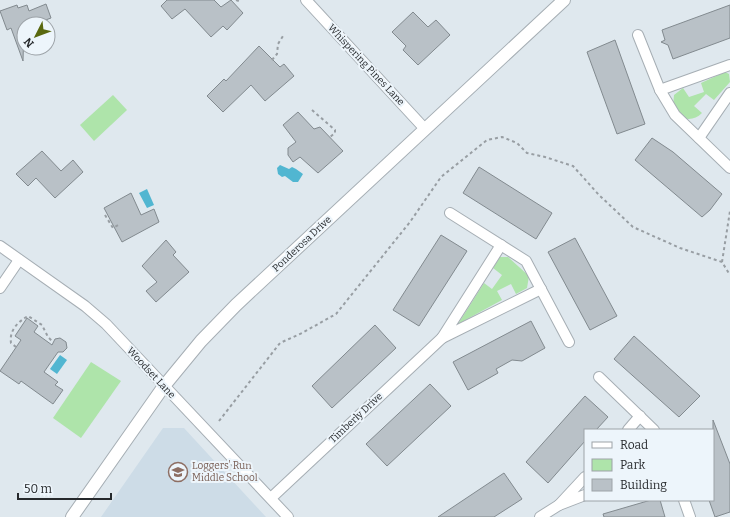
<svg xmlns="http://www.w3.org/2000/svg" width="730" height="517" font-family="Bitter,serif">
	<style>
		.built { fill: #cddce7 }
		.green { fill: #aee4aa }
		.water { fill: #51b6d1 }
		.building { fill: #b9c1c7; stroke: #828a8f }
		.lines { fill: none; stroke-linecap: round; stroke-linejoin: round }
		.minor-casing { stroke: #a6aeb4; stroke-width: 12 }
		.tertiary-casing { stroke: #a6aeb4; stroke-width: 14 }
		.path { stroke: #989ea3; stroke-width: 2; stroke-dasharray: 3 3; stroke-linecap: butt }
		.minor { stroke: #fff; stroke-width: 10 }
		.tertiary { stroke: #fff; stroke-width: 12 }
		.labels { text-anchor: middle; dominant-baseline: central; stroke-width: 4; stroke-linejoin: round; paint-order: stroke }
		.street-label { font-size: 10px; fill: #26292c; stroke: #edf5fb }
		.education-label { font-size: 10px; fill: #785e54; stroke: #edf5fb; text-anchor: start }
	</style>
	<rect width="100%" height="100%" fill="#dfe8ee"/>
	<polygon class="built" points="163,428 184,428 266,517 101,517"/>
	<g class="green">
		<path d="M725 72 729 74 730 82 714 100 706 94 694 106 702 113C696 119 690 120 682 118L673 107 674 95 683 88 689 97 704 92 701 83Z"/>
		<polygon points="113,95 127,110 94,141 80,125"/>
		<polygon points="500,257 508,257 529,276 527,288 516,294 511,284 497,291 502,300 458,324 484,283 492,289 502,275 493,268"/>
		<polygon points="91,362 121,381 81,438 53,418"/>
	</g>
	<g class="water">
		<polygon points="280,165 289,169 292,167 296,169 303,174 298,182 293,182 285,176 282,177 278,174 277,168"/>
		<polygon points="147,189 154,205 147,208 139,193"/>
		<polygon points="60,355 67,360 57,374 50,369"/>
	</g>
	<g class="building">
		<polygon points="167,0 214,0 221,7 231,0 243,13 227,30 223,26 211,37 185,9 172,19 161,6"/>
		<polygon points="46,4 51,18 43,21 44,24 24,24 23,61 11,28 7,30 0,11 17,5 18,8 27,5 29,11"/>
		<polygon points="730,5 730,38 673,59 668,45 661,42 665,40 662,30"/>
		<polygon points="413,12 428,27 436,20 450,35 418,65 403,50 406,46 392,32"/>
		<polygon points="615,40 645,124 617,134 587,52"/>
		<polygon points="259,46 280,67 284,64 294,76 265,101 251,85 223,112 207,96 224,79 226,81"/>
		<polygon points="298,112 314,129 320,127 343,151 318,173 300,157 293,162 288,155 288,148 296,142 283,125"/>
		<polygon points="652,138 673,152 722,194 710,210 702,217 635,160"/>
		<polygon points="42,151 61,171 73,160 83,172 55,198 36,178 28,186 16,174"/>
		<polygon points="479,167 552,213 536,239 463,193"/>
		<polygon points="131,193 141,215 154,209 159,222 122,242 104,208"/>
		<polygon points="441,235 467,251 419,326 393,310"/>
		<polygon points="575,238 617,316 590,330 548,252"/>
		<polygon points="166,240 176,252 173,255 189,272 156,302 146,291 157,282 142,266"/>
		<polygon points="27,318 38,326 34,332 52,345 55,339 60,338 66,342 67,348 63,352 58,352 44,372 58,382 55,385 63,390 53,404 21,381 19,384 0,371 21,340 15,336"/>
		<polygon points="531,321 545,348 522,361 512,360 496,369 498,373 468,390 453,362"/>
		<polygon points="375,325 396,348 332,408 312,386"/>
		<polygon points="634,336 700,396 679,417 614,359"/>
		<polygon points="430,384 451,406 387,466 366,444"/>
		<polygon points="585,396 608,417 596,430 585,430 585,441 548,483 526,462"/>
		<polygon points="713,420 730,464 730,512 715,517 709,500 713,500"/>
		<polygon points="504,473 522,499 494,517 438,517"/>
		<polygon points="651,500 660,500 665,517 604,517 603,514"/>
	</g>
	<g class="lines">
		<g class="minor-casing">
			<g id="minor">
				<polyline points="306,0 425,129"/>
				<polyline points="638,35 660,90 675,115 730,168"/>
				<polyline points="660,90 730,65"/>
				<polyline points="699,138 730,93"/>
				<polyline points="450,213 526,261 569,342"/>
				<polyline points="501,245 442,338 541,289"/>
				<polyline points="0,246 85,306 106,324 288,517"/>
				<polyline points="0,288 19,260"/>
				<polyline points="599,377 654,430"/>
				<polyline points="628,430 640,416"/>
				<polyline points="585,477 559,505 585,495"/>
				<polyline points="271,498 442,338"/>
				<polyline points="684,500 690,517"/>
				<polyline points="540,517 559,505"/>
			</g>
		</g>
		<g class="tertiary-casing">
			<polyline id="tertiary" points="72,517 164,386 201,341 236,305 564,0"/>
		</g>
		<g class="path">
			<polyline points="236,0 239,1"/>
			<polyline points="272,60 277,54 278,44 283,36"/>
			<polyline points="312,110 335,130 335,133 330,137"/>
			<polyline points="105,215 113,228 120,224"/>
			<polyline points="722,262 730,211"/>
			<path d="M16 347 11 343C9 330 18 322 28 316L42 325 48 337 53 342"/>
			<polyline points="219,421 280,343 302,333 336,314 410,222 441,177 487,140 502,137 517,143 527,153 545,157 573,166 599,195 633,227 680,248 722,262 730,275"/>
		</g>
		<use href="#minor" class="minor"/>
		<use href="#tertiary" class="tertiary"/>
	</g>
	<defs>
		<g id="school-ring" transform="scale(1)"><circle r="9.5" fill="#edf5fb" stroke="#8d6e63" stroke-width="1.5"/><path d="M0-5L7-2L0 1L-7-2ZM-4 1L0 2.5L4 1V4Q0 6-4 4Z" fill="#8d6e63"/></g>
	</defs>
	<g fill-rule="evenodd">
		<use href="#school-ring" x="178" y="472"/>
	</g>
	<g class="labels">
		<g class="street-label">
			<text transform="translate(366 65) rotate(47)">Whispering Pines Lane</text>
			<text transform="translate(302 244) rotate(-43)">Ponderosa Drive</text>
			<text transform="translate(151 373) rotate(47)">Woodset Lane</text>
			<text transform="translate(356 418) rotate(-43)">Timberly Drive</text>
		</g>
		<g class="education-label">
			<text x="192" y="466">Loggers' Run<tspan x="192" dy="12">Middle School</tspan></text>
		</g>
	</g>
	<rect x="584" y="429" width="130" height="72" fill="#edf5fb" stroke="#9da3a8"/>
	<rect x="592" y="442" width="20" height="6" fill="#ffffff" stroke="#9da3a8"/>
	<text x="620" y="449" font-size="12" fill="#26292c">Road</text>
	<rect x="592" y="459" width="20" height="12" fill="#aee4aa" stroke="#9da3a8"/>
	<text x="620" y="469" font-size="12" fill="#26292c">Park</text>
	<rect x="592" y="479" width="20" height="12" fill="#b9c1c7" stroke="#9da3a8"/>
	<text x="620" y="489" font-size="12" fill="#26292c">Building</text>
	<g transform="translate(36 36) rotate(228)"><circle r="19" fill="#edf5fb" stroke="#9da3a8"/>
	<path d="M0-3L7 15L0 10L-7 15Z" fill="#59680f"/>
	<text y="-6" font-size="11" font-weight="bold" text-anchor="middle" fill="#26292c">N</text>
	</g>
	<path d="M18 493v6h93v-6" fill="none" stroke="#26292c" stroke-width="2"/>
	<text x="24" y="493" font-size="12" fill="#26292c" stroke="#edf5fb" stroke-width="3" paint-order="stroke">50 m</text>
</svg>
